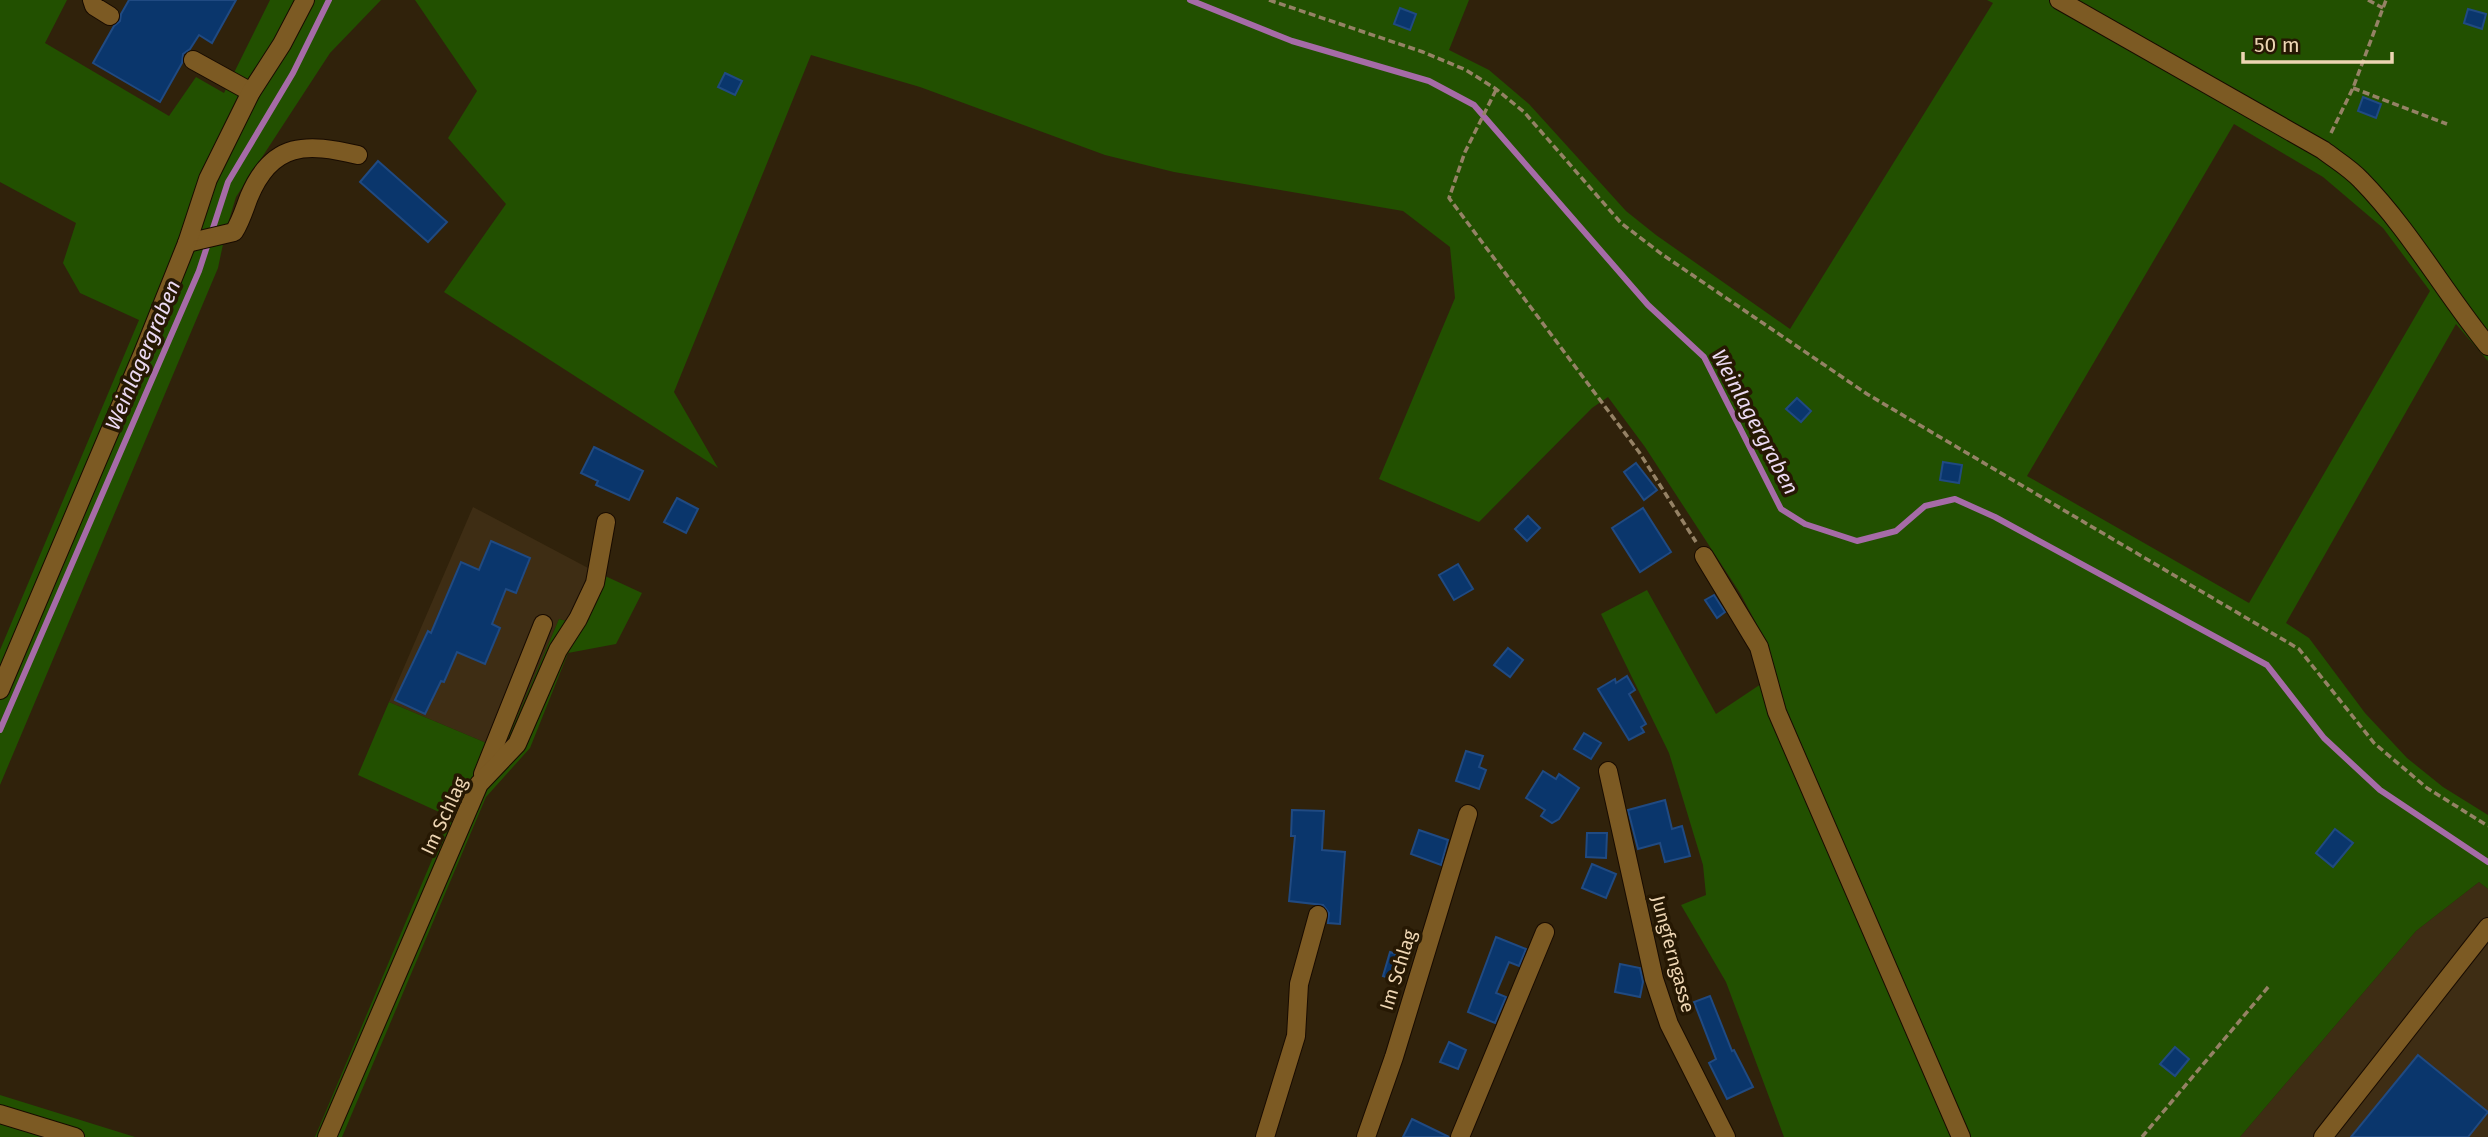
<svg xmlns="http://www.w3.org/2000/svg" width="2488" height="1137" font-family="'Fira Sans',sans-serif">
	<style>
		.built { fill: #3e2d14 }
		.green { fill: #225000; fill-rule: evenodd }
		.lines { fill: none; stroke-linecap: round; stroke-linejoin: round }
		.stream { stroke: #a66ba7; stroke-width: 6 }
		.building { fill: #0a366c; stroke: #204a82; stroke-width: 2 }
		.minor-casing { stroke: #180b00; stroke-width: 20 }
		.path { stroke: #958265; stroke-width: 3.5; stroke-dasharray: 7 3.5; stroke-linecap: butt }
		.minor { stroke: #7c5a23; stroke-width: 18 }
		.labels { text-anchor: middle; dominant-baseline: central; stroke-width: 7; stroke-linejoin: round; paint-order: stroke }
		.street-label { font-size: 19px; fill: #edd5b3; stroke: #261803 }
		.water-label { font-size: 21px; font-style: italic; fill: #ecdaf3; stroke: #261803 }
	</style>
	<rect width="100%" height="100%" fill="#30220b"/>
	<g class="built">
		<polygon points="473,507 590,569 570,622 559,619 503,750 389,702"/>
		<polygon points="2479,882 2488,889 2488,1137 2240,1137 2416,931"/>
	</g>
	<g class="green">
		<polygon points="0,0 67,0 45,43 169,116 196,77 224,93 270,0 381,0 330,53 236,197 226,230 218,268 0,785 0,650 139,320 80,293 63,263 76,223 0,182"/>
		<path d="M415 0H1469L1449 50 1489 70 1529 104 1626 211 1656 235 1790 329 1993 3 1987 0H2488V361L2456 324 2286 623 2309 638 2365 713 2407 758 2443 787 2488 815V889L2479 882 2416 931 2240 1137H1784L1726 982 1681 905 1706 895 1703 865 1669 753 1601 614 1647 590 1716 714 1773 676 1764 638 1740 593 1645 447 1608 397 1592 408 1479 522 1379 479 1455 298 1450 247 1403 211 1174 172 1105 155 920 87 811 55 674 392 718 468 444 292 506 204 448 138 477 91ZM2234 124 2323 177 2383 228 2430 291 2249 603 2027 476Z"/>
		<polygon points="590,569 642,593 616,644 568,653 530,748 486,797 342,1137 315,1137 450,817 358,775 389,702 503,750 559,619 570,622"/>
		<polygon points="0,1095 135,1137 0,1137"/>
	</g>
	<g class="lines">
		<g class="stream">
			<polyline points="1190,0 1292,41 1429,81 1474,105 1648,305 1704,357 1781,509 1805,524 1857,541 1896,531 1925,506 1955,499 1995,517 2267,665 2324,738 2380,790 2488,862"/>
			<polyline points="0,730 199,271 228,182 293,73 329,0"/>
		</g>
	</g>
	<g class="building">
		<polygon points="129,0 236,0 212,43 199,35 190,49 183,54 182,63 160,102 93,63 114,26 120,21 121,14"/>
		<polygon points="1400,8 1416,14 1410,30 1394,24"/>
		<polygon points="2468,9 2486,14 2482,29 2464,23"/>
		<polygon points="725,73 742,81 735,95 718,87"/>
		<polygon points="2363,97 2381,104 2376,118 2358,111"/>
		<polygon points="378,161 447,222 428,242 360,182"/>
		<polygon points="1797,398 1811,411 1801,422 1786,409"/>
		<polygon points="594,447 643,471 629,500 596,485 598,481 581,473"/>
		<polygon points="1943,462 1962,465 1959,483 1940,480"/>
		<polygon points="1636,463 1657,490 1644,500 1624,472"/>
		<polygon points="677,498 698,509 686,533 664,522"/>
		<polygon points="1643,508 1671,552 1640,572 1612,528"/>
		<polygon points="1528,516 1540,528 1527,541 1515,529"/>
		<polygon points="491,541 530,558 516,593 506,589 492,624 500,628 485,664 457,652 444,682 441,681 425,714 395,700 428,631 431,633 461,562 479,570"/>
		<polygon points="1458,564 1473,589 1454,600 1439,575"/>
		<polygon points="1714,595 1725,612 1717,618 1705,600"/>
		<polygon points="1508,648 1523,660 1510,677 1494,665"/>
		<polygon points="1627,676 1635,690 1629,694 1646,724 1641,727 1644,732 1629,740 1598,689 1615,679 1616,683"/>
		<polygon points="1584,733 1601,743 1591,759 1574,749"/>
		<polygon points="1466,751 1483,756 1479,767 1486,770 1479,789 1456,781"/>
		<polygon points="1543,771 1556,779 1559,774 1579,788 1559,819 1552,823 1541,816 1545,810 1526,798"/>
		<polygon points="1665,800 1672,829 1682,826 1690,856 1665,862 1660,843 1638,849 1628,810"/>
		<polygon points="1292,810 1324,811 1322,850 1345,852 1340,924 1328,923 1329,913 1323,905 1289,901 1295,836 1291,836"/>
		<polygon points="2335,829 2353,843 2333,867 2316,853"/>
		<polygon points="1419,830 1448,840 1441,865 1411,854"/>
		<polygon points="1587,833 1607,833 1606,858 1586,857"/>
		<polygon points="1592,864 1616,874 1606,898 1582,888"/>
		<polygon points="1496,937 1526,949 1519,966 1509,962 1496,993 1506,997 1495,1023 1468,1012"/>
		<polygon points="1390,952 1405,957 1398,981 1383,976"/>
		<polygon points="1620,964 1640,968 1643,982 1640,997 1615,992"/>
		<polygon points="1710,996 1732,1051 1734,1050 1753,1087 1727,1099 1709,1063 1716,1059 1694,1002"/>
		<polygon points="1449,1042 1466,1050 1458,1069 1440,1062"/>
		<polygon points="2175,1047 2189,1059 2175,1076 2160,1064"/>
		<polygon points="2418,1055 2488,1112 2468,1137 2351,1137"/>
		<polygon points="1412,1119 1449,1137 1403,1137"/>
	</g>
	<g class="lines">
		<g class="minor-casing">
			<g id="minor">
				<polyline points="92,0 94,6 110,16"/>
				<path d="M2059 0 2323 150C2336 160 2350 168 2361 180 2410 230 2444 292 2488 346"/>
				<polyline points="193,60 251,92"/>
				<path d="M187 243 234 232C241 221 244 210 249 197 272 141 307 143 358 155"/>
				<polyline points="1704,556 1759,647 1777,712 1961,1137"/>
				<polyline points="0,690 143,353 187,243 208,179 251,92 282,44 305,0"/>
				<polyline points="1608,771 1654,979 1669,1024 1726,1137"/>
				<polyline points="483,774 543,624"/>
				<polyline points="0,1114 75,1137"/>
				<polyline points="327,1137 479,784 517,744 558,650 578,619 595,583 606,522"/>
				<polyline points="1265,1137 1296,1036 1299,984 1318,915"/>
				<polyline points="1366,1137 1394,1057 1468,814"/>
				<polyline points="1460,1137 1545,932"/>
				<polyline points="2323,1137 2488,927"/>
			</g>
		</g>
		<g class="path">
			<polyline points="1269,0 1423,52 1466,70 1496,89 1524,112 1621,223 1663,255 1867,394 2299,649 2374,743 2427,788 2488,826"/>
			<polyline points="2368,0 2383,8"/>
			<polyline points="2353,88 2447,124"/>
			<polyline points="1496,90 1465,152 1449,198 1639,452 1696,542"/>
			<polyline points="2331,133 2353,88 2386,0"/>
			<polyline points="2142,1137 2269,986"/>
		</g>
		<use href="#minor" class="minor"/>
	</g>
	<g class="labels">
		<g class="street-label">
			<text transform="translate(444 816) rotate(-65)">Im Schlag</text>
			<text transform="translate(1673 954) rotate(75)">Jungferngasse</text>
			<text transform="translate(1398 970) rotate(-73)">Im Schlag</text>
		</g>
		<g class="water-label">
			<text transform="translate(143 355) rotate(-67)">Weinlagergraben</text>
			<text transform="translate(1755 422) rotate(62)">Weinlagergraben</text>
		</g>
	</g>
	<path d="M2243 52v10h149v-10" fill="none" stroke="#edd5b3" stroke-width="3.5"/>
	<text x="2254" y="52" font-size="21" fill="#edd5b3" stroke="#261803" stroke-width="5" paint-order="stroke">50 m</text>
</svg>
